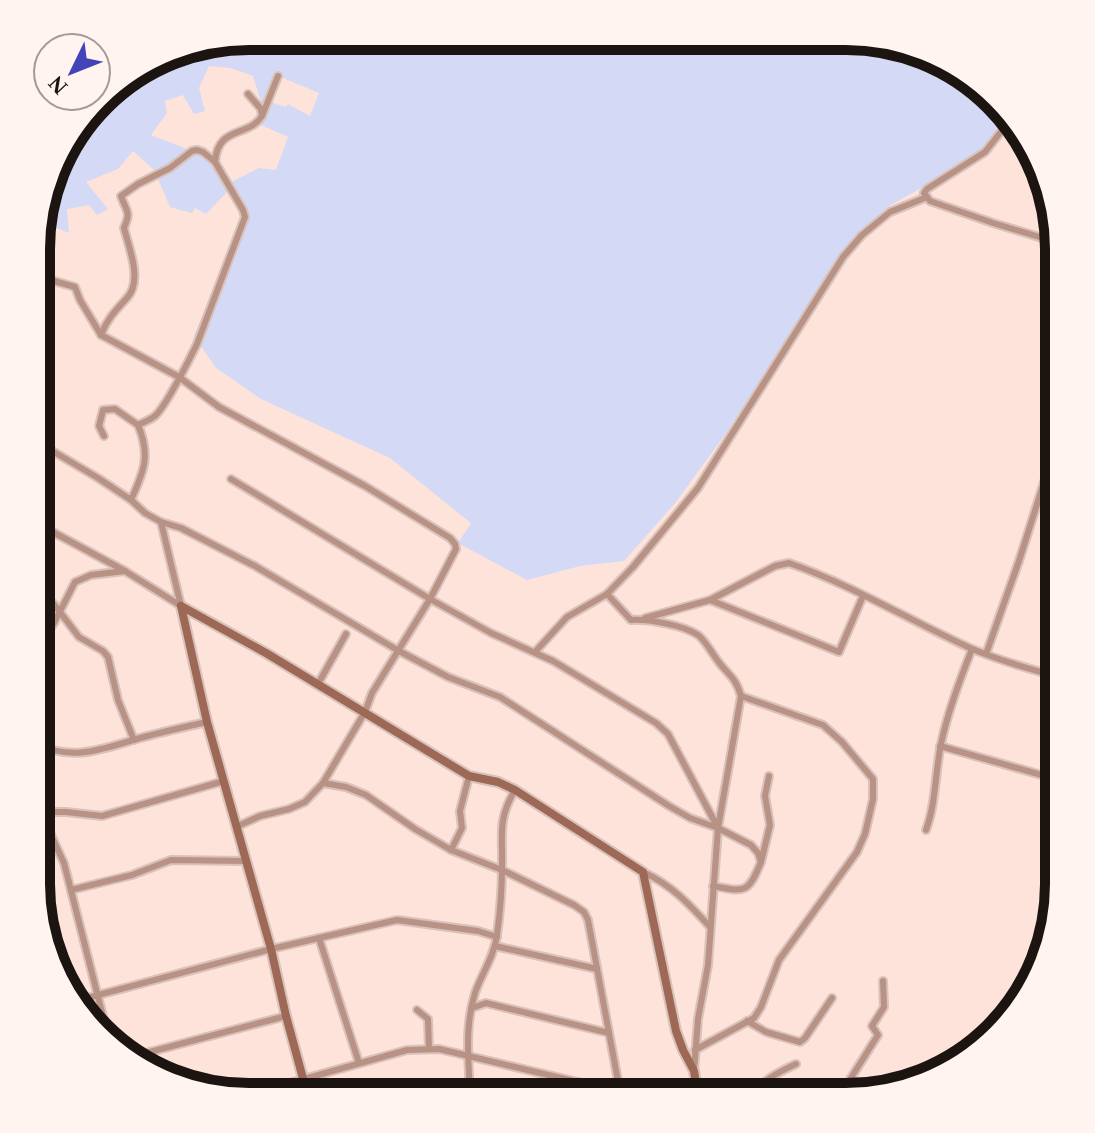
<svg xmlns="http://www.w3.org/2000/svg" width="1095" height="1133" font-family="Georgia,serif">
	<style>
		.green { fill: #d4daf5 }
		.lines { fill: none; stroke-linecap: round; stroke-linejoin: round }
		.street-casing { stroke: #d9c2ba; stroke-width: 10 }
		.secondary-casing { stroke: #d9c2ba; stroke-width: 12 }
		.street { stroke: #b89285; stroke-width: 6 }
		.secondary { stroke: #9d6855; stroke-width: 8 }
		.rim { fill: none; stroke: #1c1411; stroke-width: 10 }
	</style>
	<rect width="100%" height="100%" fill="#fde3da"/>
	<polygon class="green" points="249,36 873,38 953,65 1011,119 984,152 948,176 932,182 889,206 862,231 836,264 724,436 676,502 624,561 580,566 527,580 458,543 471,523 390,458 261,399 216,368 194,336 246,210 231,182 259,168 276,170 288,137 261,125 270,102 286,107 288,104 310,116 319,93 276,75 263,108 253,76 231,68 209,66 199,88 205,111 194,114 183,95 165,101 167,113 151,135 210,158 229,190 206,214 195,208 192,213 170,207 154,170 133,151 118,169 86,182 108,209 97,215 89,205 67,209 69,233 50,225 49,200 43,199 64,143 109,89 180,47"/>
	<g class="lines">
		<g class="street-casing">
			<g id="street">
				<polyline points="262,116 278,76"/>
				<polyline points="1011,119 985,152 927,189 924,193 930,201 993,223 1059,243"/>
				<polyline points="1044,238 1051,213"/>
				<polyline points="40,277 75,287 80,300 101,335 179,377 219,407 365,486 450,538 455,544 456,549 430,599 372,693 365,712 323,783 305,802 289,809 260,816 236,827"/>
				<path d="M101 335C107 319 116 310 127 298 143 281 129 248 124 228 131 211 127 213 121 196L138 184 170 168 192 151 197 150 203 152 214 161"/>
				<polyline points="104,436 99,426 103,410 115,409 138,425"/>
				<path d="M39 443 98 478 131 500 145 513 161 522 181 528 255 566 399 651 448 677 500 697 669 806 690 818 718 828 751 845 758 853 761 862C748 894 745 892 713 886"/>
				<polyline points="231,479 430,599 491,633 553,661 656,723 668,734 718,828"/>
				<path d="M131 500C144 471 151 456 138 425 144 422 150 420 155 416 167 405 189 360 197 344L245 217 243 210 215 162C218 125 248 138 262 116L261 109 248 94"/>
				<polyline points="161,522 181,606"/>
				<polyline points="38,524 125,571 181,606"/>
				<path d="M607 594 631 620C648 619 683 625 698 635 707 642 713 656 721 665 731 677 736 679 741 696L718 828 708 965 698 1019 694 1071"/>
				<polyline points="38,598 53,603 79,637 103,651 108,657 118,700 134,740"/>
				<polyline points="710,600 839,652 863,596"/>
				<path d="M645 618 710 600 775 566 789 563C852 585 909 620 970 648 998 660 1029 669 1059 677"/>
				<polyline points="38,646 54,623 75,582 91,575 125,571"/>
				<polyline points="535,652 567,617 607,594 633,567 698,488 843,257 862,235 890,212 927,197"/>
				<polyline points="986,654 1019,561 1059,435"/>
				<polyline points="318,684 346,634"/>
				<path d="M37 743C71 763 105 748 140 738 162 732 184 727 207 722"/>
				<polyline points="940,746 1059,780"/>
				<polyline points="323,783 346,787 366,795 415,829 451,850 502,870 574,905 584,912 588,920 621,1097"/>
				<polyline points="37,816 51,835 64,863 108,1036"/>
				<polyline points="37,825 40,819 51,812 66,812 102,816 224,781"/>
				<path d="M926 830C936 803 935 773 941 744 948 711 960 680 972 649"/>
				<polyline points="451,850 462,828 460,811 469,776"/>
				<polyline points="761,862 770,825 765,796 769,776"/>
				<path d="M643 872C673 886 689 904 710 927"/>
				<polyline points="71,890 132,875 171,860 246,861"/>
				<polyline points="319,938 359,1063"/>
				<polyline points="495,946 597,969"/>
				<polyline points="72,1002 271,949 397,920 478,931 497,937"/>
				<polyline points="472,1008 486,1003 494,1005 609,1033"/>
				<polyline points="417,1010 428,1019 429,1049"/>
				<polyline points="747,1021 766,1032 800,1042 805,1038 832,998"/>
				<polyline points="695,1050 754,1018 761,1007 779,960 857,852 865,834 873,799 873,779 842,742 823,725 741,696"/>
				<polyline points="131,1057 286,1016"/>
				<polyline points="240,1097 407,1050 439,1049 620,1092"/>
				<path d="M470 1097C469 1060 464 1029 475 993 482 973 494 957 497 935 500 913 502 890 502 867 503 835 497 820 515 790"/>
				<path d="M754 1097C759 1081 781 1071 796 1064"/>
				<polyline points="839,1097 878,1035 872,1026 884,1007 883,981"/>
			</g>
		</g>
		<g class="secondary-casing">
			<g id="secondary">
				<polyline points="181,606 266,653 469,776 498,782 515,790 643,872 676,1031 683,1050 694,1071 698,1097"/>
				<polyline points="181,606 207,722 271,949 286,1016 308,1097"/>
			</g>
		</g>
		<use href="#street" class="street"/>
		<use href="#secondary" class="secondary"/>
	</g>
	<path d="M0 0H1095V1133H0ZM249 50H846A199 199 0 0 1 1045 249V884A199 199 0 0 1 846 1083H249A199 199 0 0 1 50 884V249A199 199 0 0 1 249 50Z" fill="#fff4f0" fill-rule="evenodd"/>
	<path class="rim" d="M249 50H846A199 199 0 0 1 1045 249V884A199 199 0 0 1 846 1083H249A199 199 0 0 1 50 884V249A199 199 0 0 1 249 50Z"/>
	<g transform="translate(72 72) rotate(227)"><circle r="38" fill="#fff4f0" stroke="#a49a97" stroke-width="2"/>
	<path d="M0-6L14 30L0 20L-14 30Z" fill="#4444b9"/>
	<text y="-12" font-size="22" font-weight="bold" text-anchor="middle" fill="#1c1411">N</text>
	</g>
</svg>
